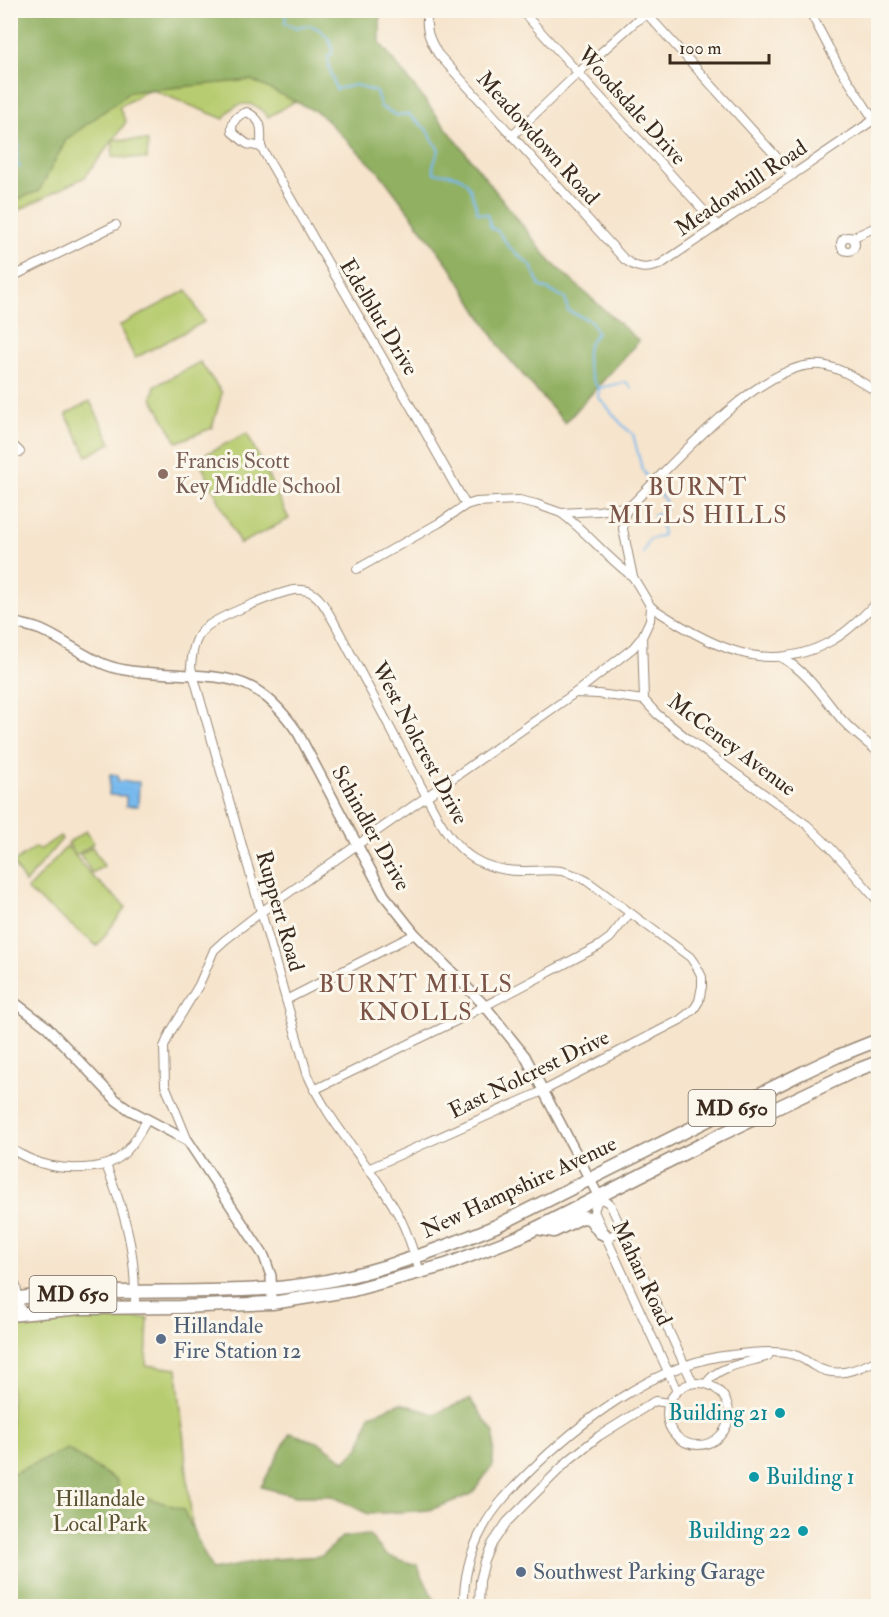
<svg xmlns="http://www.w3.org/2000/svg" width="889" height="1617" font-family="'IM FELL Double Pica',serif">
	<style>
		.green { fill: #b7cc70; stroke: #797b47; stroke-width: 1.5 }
		.forest { fill: #91b062; stroke: #666d40; stroke-width: 1.5 }
		.water { fill: #78b9ed; stroke: #5a7286; stroke-width: 1.5 }
		.lines { fill: none; stroke-linecap: round; stroke-linejoin: round }
		.stream { stroke: #78b9ed; stroke-width: 2 }
		.minor-casing { stroke: #988775; stroke-width: 10 }
		.tertiary-casing { stroke: #988775; stroke-width: 12 }
		.primary-casing { stroke: #988775; stroke-width: 15 }
		.minor { stroke: #fff; stroke-width: 8 }
		.tertiary { stroke: #fff; stroke-width: 9 }
		.primary { stroke: #fff; stroke-width: 12 }
		.education-dot { fill: #8d6e63; stroke: #fbf7ec; stroke-width: 2 }
		.service-dot { fill: #5c6f8a; stroke: #fbf7ec; stroke-width: 2 }
		.culture-dot { fill: #0f9aa8; stroke: #fbf7ec; stroke-width: 2 }
		.labels { text-anchor: middle; dominant-baseline: central; stroke-width: 6; stroke-linejoin: round; paint-order: stroke }
		.shield { fill: #fbf7ec; stroke: #75685c; stroke-width: 1.5 }
		.shield-label { font-size: 21px; font-weight: bold; fill: #3b2a1e }
		.street-label { font-size: 22px; fill: #3b2a1e; stroke: #fbf7ec }
		.education-label { font-size: 22px; fill: #785e54; stroke: #fbf7ec; text-anchor: start }
		.service-label { font-size: 22px; fill: #4e5e75; stroke: #fbf7ec; text-anchor: start }
		.culture-label { font-size: 22px; fill: #0d838f; stroke: #fbf7ec; text-anchor: end }
		.park-label { font-size: 22px; fill: #5a5232; stroke: #fbf7ec }
		.neighbourhood-label { font-size: 24px; letter-spacing: 1.5px; fill: #7a5346; stroke: #fbf7ec }
	</style>
	<rect width="100%" height="100%" fill="#fbf7ec"/>
	<filter id="ink" filterUnits="userSpaceOnUse"><feTurbulence type="fractalNoise" baseFrequency=".0167" numOctaves="2"/><feDisplacementMap in="SourceGraphic" scale="12" xChannelSelector="R" yChannelSelector="G"/><feConvolveMatrix kernelMatrix="1 2 1 2 8 2 1 2 1" color-interpolation-filters="sRGB"/></filter>
	<filter id="wash" filterUnits="userSpaceOnUse"><feTurbulence type="fractalNoise" baseFrequency=".008" numOctaves="4" result="noise"/><feDisplacementMap in="SourceGraphic" scale="24" xChannelSelector="R" yChannelSelector="G"/><feGaussianBlur stdDeviation="1.35" result="paint"/><feColorMatrix in="noise" values="0 0 0 0 0 0 0 0 0 0 0 0 0 0 0 0 0 1.4 0 .05"/><feComposite in="paint" operator="in"/></filter>
	<g filter="url(#wash)">
		<rect width="100%" height="100%" fill="#f6e4cc"/>
		<g class="green">
			<path d="M11 11 349 70 268 117C256 100 234 99 224 119L150 89 119 107 126 122 114 139 148 141 147 159 112 157 113 140 85 177 11 214Z"/>
			<polygon points="187,290 204,322 135,358 119,326"/>
			<polygon points="200,362 222,393 212,428 177,442 152,398 155,386"/>
			<polygon points="90,401 111,443 87,456 66,414"/>
			<polygon points="247,433 289,519 240,544 198,458"/>
			<polygon points="86,831 94,843 76,855 68,843"/>
			<polygon points="60,836 62,839 25,883 13,863 36,847 39,850"/>
			<polygon points="67,846 93,877 126,907 97,946 27,890"/>
			<polygon points="92,847 104,866 92,873 80,854"/>
			<polygon points="66,1317 148,1318 146,1365 177,1369 199,1598 174,1606 11,1606 11,1324"/>
		</g>
		<g class="forest">
			<polygon points="11,10 380,11 380,43 551,262 639,341 565,423 503,352 451,268 379,172 319,113 251,80 130,92 66,140 39,191 11,202"/>
			<polygon points="470,1399 494,1433 493,1465 472,1494 430,1510 368,1514 332,1496 296,1496 261,1487 290,1433 320,1443 345,1461 360,1446 370,1415 401,1403 434,1414"/>
			<polygon points="67,1449 117,1481 121,1507 148,1498 183,1509 212,1570 274,1559 322,1556 342,1537 369,1535 386,1555 417,1565 437,1606 11,1606 11,1474"/>
		</g>
		<polygon class="water" points="110,774 118,775 118,781 139,782 138,806 126,806 126,796 109,795"/>
		<g class="lines">
			<g class="stream">
				<path d="M282 10 286 14 285 23 295 28C313 20 333 34 332 54L328 55 329 67 336 89 356 85 376 92 381 107 396 115 408 114 426 129 439 150 433 166 434 173C470 174 468 182 478 213L487 214 491 228 498 231 509 247 531 266 540 286 565 298 568 311 591 321 597 333C594 337 590 342 588 346 584 361 590 378 599 389L598 397C611 409 618 424 633 434L642 469 647 477"/>
				<polyline points="10,119 19,146 10,158"/>
				<polyline points="17,151 17,163 20,168"/>
				<polyline points="599,388 626,382 632,389"/>
				<polyline points="643,553 649,540 663,535 661,523 654,516 665,510 668,505 657,490"/>
			</g>
		</g>
	</g>
	<g filter="url(#ink)">
		<g class="lines">
			<g class="minor-casing">
				<g id="minor">
					<path d="M429 10C423 26 430 41 438 54L624 259C637 269 646 270 661 264L878 117"/>
					<polyline points="521,10 717,225"/>
					<polyline points="809,10 838,65 874,120"/>
					<polyline points="647,14 793,175"/>
					<polyline points="512,136 578,73 635,22 654,10"/>
					<path d="M261 147C261 129 264 121 247 112 237 115 231 121 232 132L247 144 261 147 411 407 466 505"/>
					<circle cx="848" cy="244" r="7"/>
					<polyline points="852,238 878,226"/>
					<polyline points="10,278 116,225"/>
					<path d="M878 393C861 381 842 368 821 365 763 358 670 468 630 506L625 514 623 529 633 577 651 607 650 620 642 637 644 700 657 714 688 739 807 825 830 847 878 901"/>
					<polyline points="10,442 20,452"/>
					<path d="M561 513C587 532 607 558 633 577"/>
					<polyline points="357,569 439,523 466,505 476,502 519,500 536,504 561,513 598,511 630,506"/>
					<path d="M651 607C709 644 765 679 833 640 850 630 864 615 878 601"/>
					<polyline points="10,631 13,622"/>
					<path d="M782 658C808 672 825 700 843 721 854 733 866 742 878 752"/>
					<polyline points="575,693 598,694 644,700"/>
					<polyline points="286,1000 415,934"/>
					<polyline points="314,1090 454,1022 599,946 610,938 630,913"/>
					<polyline points="188,1141 165,1085 164,1047 170,1033 199,985 214,950 225,940 261,912 575,693 633,648 642,637"/>
					<path d="M10 1148C37 1166 63 1171 94 1167 100 1166 107 1165 112 1162 129 1154 138 1135 147 1120"/>
					<path d="M106 1165C126 1216 136 1252 135 1307"/>
					<path d="M368 1169 543 1091 680 1020 694 1009 699 1001 702 986V977L697 967 690 957 587 881C559 866 553 871 523 871 482 871 460 855 439 820L334 622C327 611 321 596 308 591 303 590 299 589 294 590 277 593 217 617 205 628 194 638 192 654 191 667L307 1073C330 1127 372 1165 399 1216 408 1233 414 1253 420 1272"/>
					<polyline points="606,1238 623,1230"/>
					<polyline points="10,1273 16,1286 21,1313"/>
					<circle cx="698" cy="1414" r="31"/>
					<path d="M706 1384C717 1365 749 1363 768 1356"/>
					<polyline points="677,1391 594,1211 599,1197 610,1204 693,1383"/>
					<path d="M464 1606C463 1580 470 1551 483 1528 494 1507 510 1491 526 1475 577 1424 656 1362 731 1355 747 1353 774 1350 790 1354 799 1355 806 1361 814 1366 837 1379 856 1370 878 1360"/>
					<polyline points="479,1606 480,1581 485,1561 492,1544 507,1522 569,1460 599,1436 655,1401 669,1403"/>
				</g>
			</g>
			<g class="tertiary-casing">
				<g id="tertiary">
					<path d="M10 622C21 624 31 626 41 630 64 640 83 656 106 665 122 671 138 672 155 673 225 678 255 670 298 733L384 895 415 934 485 1006 525 1056 599 1197"/>
					<polyline points="10,999 47,1027 116,1100 130,1110 188,1141 264,1256 271,1276 272,1303"/>
				</g>
			</g>
			<g class="primary-casing">
				<g id="primary">
					<polyline points="537,1228 554,1231 582,1217 590,1218 600,1232 604,1234"/>
					<path d="M10 1299C99 1287 189 1295 278 1288 354 1281 427 1255 496 1226L804 1072 838 1056 878 1040"/>
					<polyline points="10,1315 81,1308 180,1307 272,1303 353,1290 446,1265 521,1236 722,1134 852,1072 878,1062"/>
				</g>
			</g>
			<use href="#minor" class="minor"/>
			<use href="#tertiary" class="tertiary"/>
			<use href="#primary" class="primary"/>
		</g>
	</g>
	<circle class="education-dot" cx="163" cy="474" r="6"/>
	<g class="service-dot">
		<circle cx="161" cy="1339" r="6"/>
		<circle cx="521" cy="1572" r="6"/>
	</g>
	<g class="culture-dot">
		<circle cx="780" cy="1413" r="6"/>
		<circle cx="754" cy="1477" r="6"/>
		<circle cx="803" cy="1531" r="6"/>
	</g>
	<g class="labels">
		<g class="shield">
			<rect x="688.5" y="1090" width="87" height="36" rx="4.5"/>
			<rect x="29.5" y="1276" width="87" height="36" rx="4.5"/>
		</g>
		<g class="shield-label">
			<text x="732" y="1108">MD 650</text>
			<text x="73" y="1294">MD 650</text>
		</g>
		<g class="street-label">
			<text transform="translate(632 106) rotate(48)">Woodsdale Drive</text>
			<text transform="translate(538 138) rotate(48)">Meadowdown Road</text>
			<text transform="translate(741 188) rotate(-34)">Meadowhill Road</text>
			<text transform="translate(379 317) rotate(59)">Edelblut Drive</text>
			<text transform="translate(420 743) rotate(62)">West Nolcrest Drive</text>
			<text transform="translate(732 745) rotate(37)">McCeney Avenue</text>
			<text transform="translate(371 828) rotate(61)">Schindler Drive</text>
			<text transform="translate(280 911) rotate(74)">Ruppert Road</text>
			<text transform="translate(529 1074) rotate(-26)">East Nolcrest Drive</text>
			<text transform="translate(519 1187) rotate(-25)">New Hampshire Avenue</text>
			<text transform="translate(642 1273) rotate(65)">Mahan Road</text>
		</g>
		<g class="education-label">
			<text x="175" y="461">Francis Scott<tspan x="175" dy="25">Key Middle School</tspan></text>
		</g>
		<g class="service-label">
			<text x="173" y="1326">Hillandale<tspan x="173" dy="25">Fire Station 12</tspan></text>
			<text x="533" y="1572">Southwest Parking Garage</text>
		</g>
		<g class="culture-label">
			<text x="768" y="1413">Building 21</text>
			<text x="766" y="1477" text-anchor="start">Building 1</text>
			<text x="791" y="1531">Building 22</text>
		</g>
		<g class="park-label">
			<text x="100" y="1499">Hillandale<tspan x="100" dy="25">Local Park</tspan></text>
		</g>
		<g class="neighbourhood-label">
			<text x="698" y="487">BURNT<tspan x="698" dy="28">MILLS HILLS</tspan></text>
			<text x="416" y="984">BURNT MILLS<tspan x="416" dy="28">KNOLLS</tspan></text>
		</g>
	</g>
	<rect width="889" height="1617" fill="none" stroke="#fbf7ec" stroke-width="36"/>
	<path d="M670 54v9h99v-9" fill="none" stroke="#3b2a1e" stroke-width="3"/>
	<text x="679" y="54" font-size="18" fill="#3b2a1e" stroke="#fbf7ec" stroke-width="4.5" paint-order="stroke">100 m</text>
</svg>
